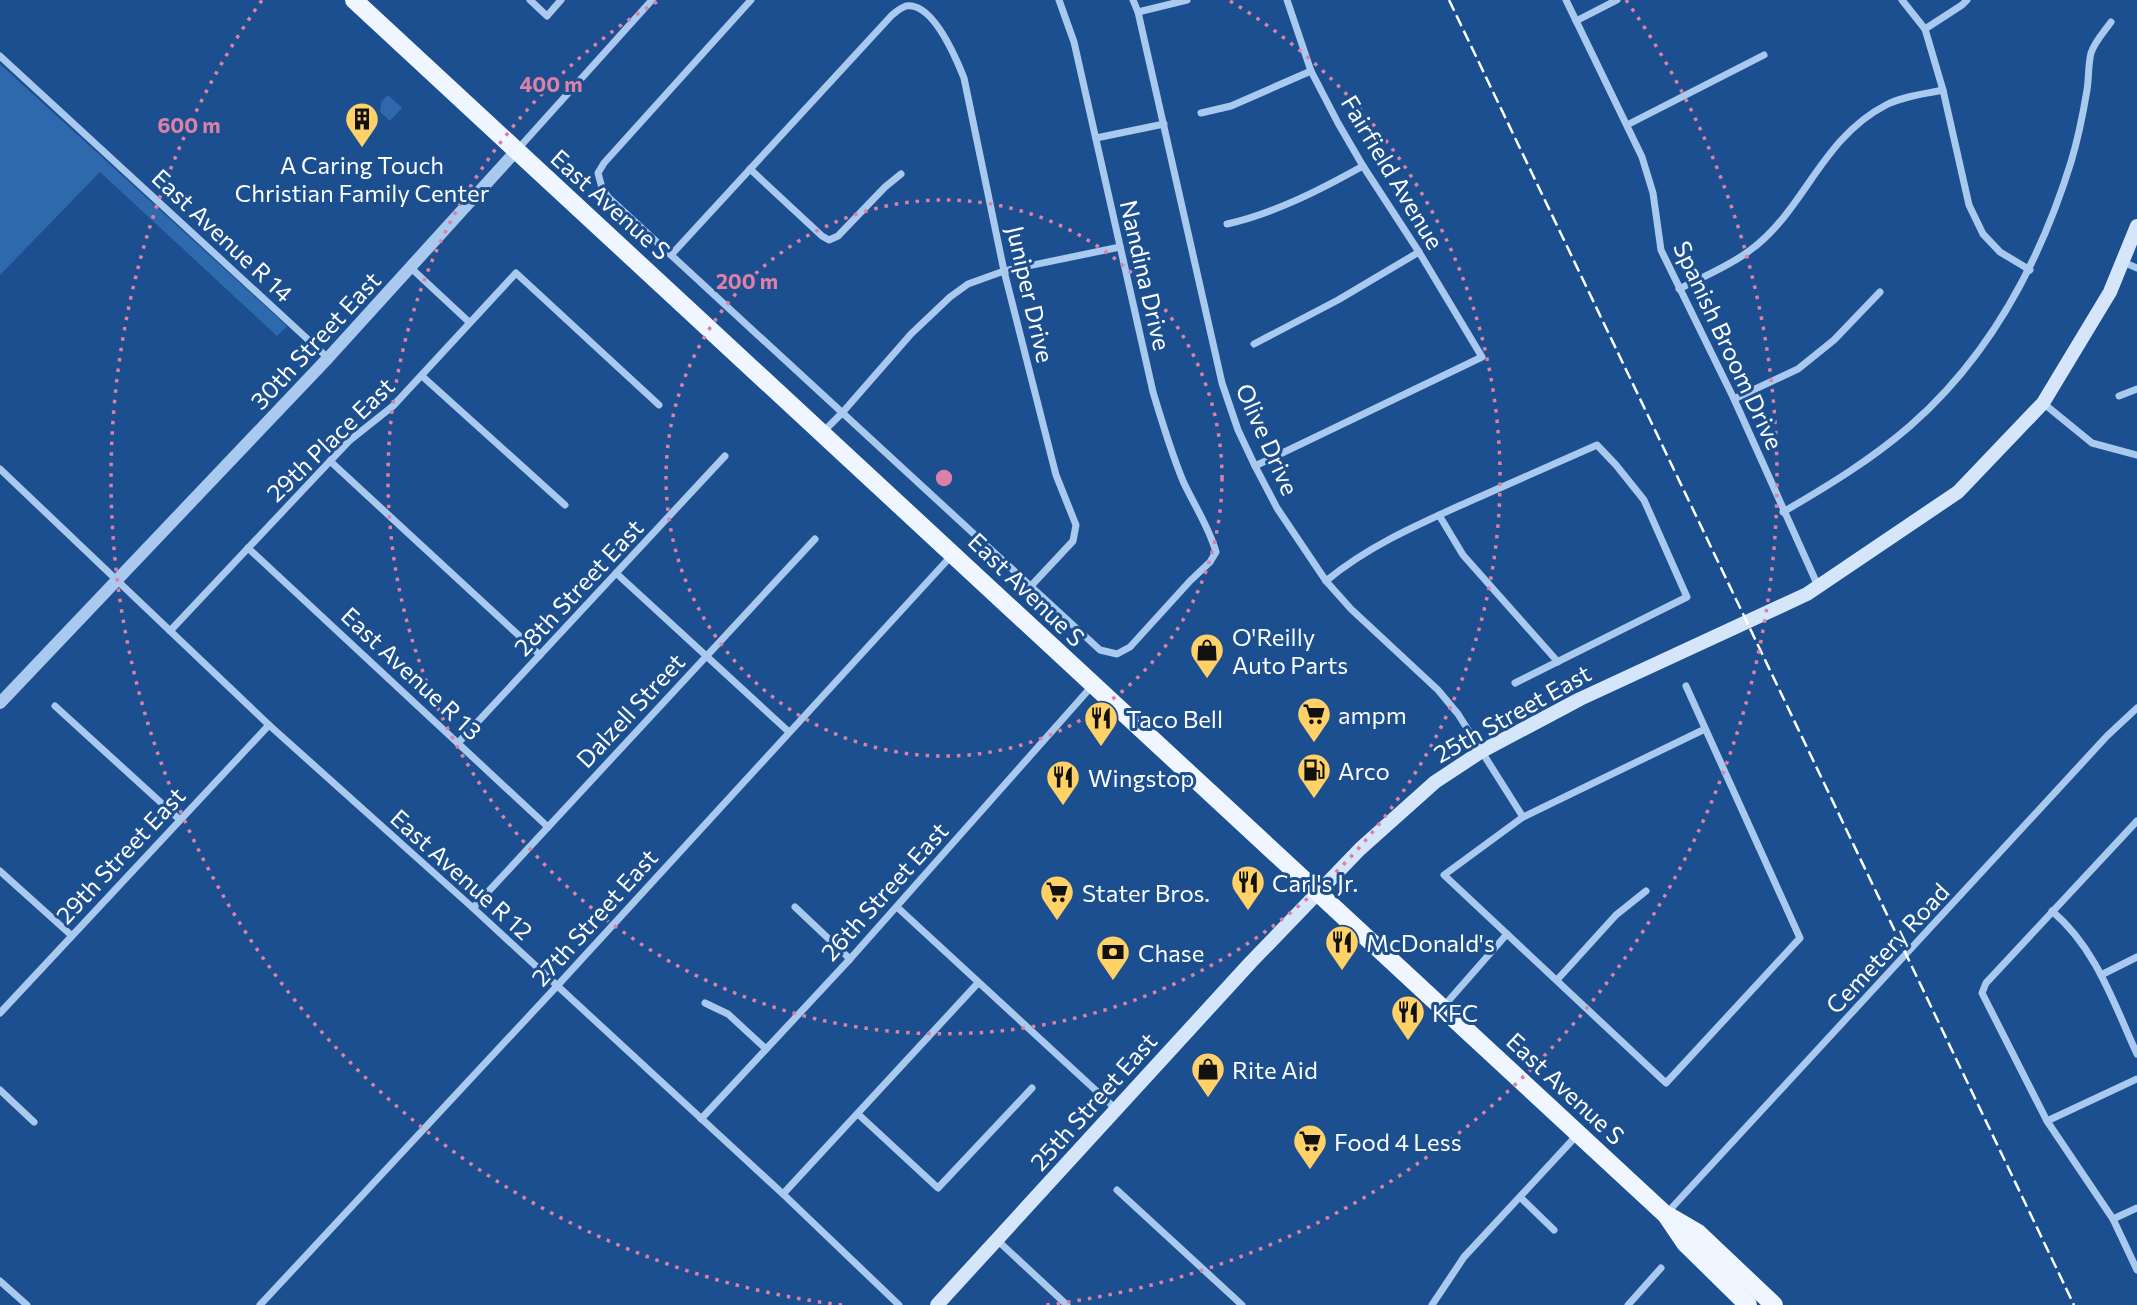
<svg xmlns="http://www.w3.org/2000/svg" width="2137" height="1305" font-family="Commissioner,sans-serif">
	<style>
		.green { fill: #2e69ad }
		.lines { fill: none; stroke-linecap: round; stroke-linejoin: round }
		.minor { stroke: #a9c9ee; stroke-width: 7 }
		.tertiary { stroke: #a9c9ee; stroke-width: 12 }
		.secondary { stroke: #d6e6fa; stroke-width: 14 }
		.primary { stroke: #f0f6ff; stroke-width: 18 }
		.rail { stroke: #fff; stroke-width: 2.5; stroke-dasharray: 12 5; stroke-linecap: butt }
		.ring { fill: none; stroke: #dd80a5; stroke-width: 3.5; stroke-dasharray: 3.5 7 }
		.labels { text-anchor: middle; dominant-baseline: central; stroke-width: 6; stroke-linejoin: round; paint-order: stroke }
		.poi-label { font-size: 24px; fill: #fff; stroke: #1b4f8f; text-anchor: start }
		.street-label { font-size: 24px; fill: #fff; stroke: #1b4f8f }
		.centre { fill: #dd80a5; stroke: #1b4f8f; stroke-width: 3.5 }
		.ring-label { font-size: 21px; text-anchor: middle; font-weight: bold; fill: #dd80a5; stroke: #1b4f8f; stroke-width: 6; stroke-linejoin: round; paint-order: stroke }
	</style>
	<rect width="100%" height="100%" fill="#1b4f8f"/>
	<g class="green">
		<polygon points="0,64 287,326 277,336 100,172 0,275"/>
		<polygon points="388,95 402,108 390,121 380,112 381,102"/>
	</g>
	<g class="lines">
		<g class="minor">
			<polyline points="530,0 547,16 561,0"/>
			<path d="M751 0 604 163 598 173 602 188 608 197 1100 650 1117 654 1130 647 1190 581 1210 562 1216 552C1209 527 1194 505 1183 481 1171 452 1162 422 1153 392L1074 42 1059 0"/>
			<polyline points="1133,0 1138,12 1222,383 1238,430 1255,466 1277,508 1326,581 1351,609 1438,690 1458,714 1523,817"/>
			<polyline points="1566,0 1642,157 1653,193 1661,250 1734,399 1818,586"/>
			<polyline points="1902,0 1925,29 1943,90 1969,205 1983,234 2000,252 2030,270"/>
			<polyline points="1138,12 1187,0"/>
			<polyline points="1576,21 1617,0"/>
			<polyline points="1925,29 1962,5 1967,0"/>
			<polyline points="0,56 328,358"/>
			<polyline points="1201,113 1231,106 1311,71"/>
			<polyline points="1627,125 1764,55"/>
			<polyline points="1096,138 1164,124"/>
			<polyline points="517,150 652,0"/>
			<polyline points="750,169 822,236 829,240 838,236 885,187 901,174"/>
			<path d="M1227 224C1275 213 1320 190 1363 166"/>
			<path d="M671 255 892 15C896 12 900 8 906 6 933 2 956 58 964 78L1004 271 1056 475 1076 525 1073 541 1030 587"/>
			<polyline points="2123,262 2137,268"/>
			<polyline points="411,268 469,322"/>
			<path d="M1679 289C1702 277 1728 267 1749 251 1804 212 1820 139 1886 105 1903 96 1925 94 1943 90"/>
			<polyline points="1254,344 1338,300 1419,252"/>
			<polyline points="422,376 565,505"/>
			<polyline points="2119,396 2137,389"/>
			<polyline points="1734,399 1798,369 1834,340 1880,292"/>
			<polyline points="2043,403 2092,443 2137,455"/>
			<polyline points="823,432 842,413 911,334 950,297 968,284 1004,271 1120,247"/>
			<polyline points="330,461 540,655"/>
			<polyline points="1255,466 1482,357 1419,252 1363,166 1338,123 1311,71 1287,0"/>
			<polyline points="0,469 269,725 473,908 783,1194 899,1305"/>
			<path d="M1783 512C1828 486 1872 459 1910 426 1990 356 2040 262 2071 162 2078 139 2083 114 2087 90 2089 78 2088 65 2091 53 2095 41 2104 32 2111 22"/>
			<polyline points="1439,515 1463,555 1558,662"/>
			<polyline points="248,548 548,827"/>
			<polyline points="616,573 789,732"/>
			<path d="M1326 581C1368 546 1419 524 1468 502 1511 483 1554 464 1597 445L1616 465 1644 500 1687 597 1515 683"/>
			<polyline points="170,631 349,441 393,406 516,273 659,405"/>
			<polyline points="1686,686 1800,938 1666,1083 1444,875 1523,817 1705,729"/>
			<polyline points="55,706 180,820"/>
			<polyline points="458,743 725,456"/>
			<polyline points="2137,821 1986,983 1982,993 2047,1121 2113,1219 2137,1270"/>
			<polyline points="0,871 71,935"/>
			<polyline points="795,907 850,959"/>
			<polyline points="897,907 1116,1109"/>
			<polyline points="473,908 815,539"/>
			<path d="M2052 911C2096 948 2114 1004 2137 1054"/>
			<polyline points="2101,975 2137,957"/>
			<polyline points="1557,980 1616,915 1646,891"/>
			<polyline points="705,1003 728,1014 766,1049"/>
			<polyline points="1443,1007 1507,934"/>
			<polyline points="0,1013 269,725"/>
			<polyline points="0,1090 34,1122"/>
			<polyline points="858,1114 938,1188 1032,1088"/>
			<polyline points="701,1119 850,959 1092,686"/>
			<polyline points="2047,1121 2137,1079"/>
			<polyline points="1117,1190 1242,1305"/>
			<polyline points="783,1194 978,983"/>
			<polyline points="1521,1198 1554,1230"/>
			<polyline points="1666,1214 2107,736 2137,708"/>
			<polyline points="2113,1219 2137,1208"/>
			<polyline points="997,1240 1067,1305"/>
			<polyline points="0,1281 27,1305"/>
			<polyline points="260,1305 557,986 953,554"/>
			<polyline points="1432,1305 1464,1257 1579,1133"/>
			<polyline points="1628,1305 1661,1268"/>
		</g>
		<polyline class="tertiary" points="0,703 328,358 516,151"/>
		<polyline class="secondary" points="937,1305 1251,962 1360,849 1435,782 1482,751 1580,699 1807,594 1958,492 2043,403 2110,292 2137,226"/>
		<g class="primary">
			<polyline points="354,0 1666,1215 1685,1243 1748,1305"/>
			<polyline points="1669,1216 1698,1233 1774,1305"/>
		</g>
		<polyline class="rail" points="1449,0 2074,1305"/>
	</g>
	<g class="ring">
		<circle cx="944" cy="478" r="278"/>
		<path d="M1230 1A556 556 0 1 1 658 1"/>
		<path d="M842 1305A833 833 0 0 1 262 0M1626 0A833 833 0 0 1 1046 1305"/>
	</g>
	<defs>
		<g id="building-pin" transform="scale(1.75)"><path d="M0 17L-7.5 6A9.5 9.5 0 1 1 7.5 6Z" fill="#ffd166" stroke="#1b4f8f"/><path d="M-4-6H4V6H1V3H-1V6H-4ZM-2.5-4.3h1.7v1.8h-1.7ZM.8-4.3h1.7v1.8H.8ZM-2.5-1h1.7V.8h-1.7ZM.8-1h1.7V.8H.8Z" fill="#111"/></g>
		<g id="shop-pin" transform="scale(1.75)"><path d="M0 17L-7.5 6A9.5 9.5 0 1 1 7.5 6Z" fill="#ffd166" stroke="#1b4f8f"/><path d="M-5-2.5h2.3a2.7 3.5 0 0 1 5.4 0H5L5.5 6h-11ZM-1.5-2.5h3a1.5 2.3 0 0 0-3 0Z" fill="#111"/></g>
		<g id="supermarket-pin" transform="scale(1.75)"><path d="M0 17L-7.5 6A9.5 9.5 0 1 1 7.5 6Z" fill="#ffd166" stroke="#1b4f8f"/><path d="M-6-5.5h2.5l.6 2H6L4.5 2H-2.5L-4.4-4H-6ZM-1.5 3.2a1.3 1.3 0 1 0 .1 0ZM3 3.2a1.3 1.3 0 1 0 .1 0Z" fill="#111"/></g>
		<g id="restaurant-pin" transform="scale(1.75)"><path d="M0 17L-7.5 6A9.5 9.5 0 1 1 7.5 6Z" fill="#ffd166" stroke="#1b4f8f"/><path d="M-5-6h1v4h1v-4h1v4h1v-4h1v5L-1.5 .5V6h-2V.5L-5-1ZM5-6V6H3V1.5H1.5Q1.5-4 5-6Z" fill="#111"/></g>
		<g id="fuel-pin" transform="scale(1.75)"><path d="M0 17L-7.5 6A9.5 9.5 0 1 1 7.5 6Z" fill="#ffd166" stroke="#1b4f8f"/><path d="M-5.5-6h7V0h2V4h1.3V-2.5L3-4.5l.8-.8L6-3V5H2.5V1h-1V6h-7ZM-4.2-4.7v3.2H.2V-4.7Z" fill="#111"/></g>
		<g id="bank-pin" transform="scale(1.75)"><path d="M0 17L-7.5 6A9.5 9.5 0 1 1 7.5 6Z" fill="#ffd166" stroke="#1b4f8f"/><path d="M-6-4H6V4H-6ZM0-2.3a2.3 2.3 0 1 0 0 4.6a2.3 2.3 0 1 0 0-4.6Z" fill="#111"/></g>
	</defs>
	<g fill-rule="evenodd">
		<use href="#building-pin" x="362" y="119"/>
		<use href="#shop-pin" x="1207" y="650"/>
		<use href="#supermarket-pin" x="1314" y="714"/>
		<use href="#restaurant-pin" x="1101" y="718"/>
		<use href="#fuel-pin" x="1314" y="770"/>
		<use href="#restaurant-pin" x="1063" y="777"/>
		<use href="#restaurant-pin" x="1248" y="882"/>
		<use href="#supermarket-pin" x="1057" y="892"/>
		<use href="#restaurant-pin" x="1342" y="942"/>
		<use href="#bank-pin" x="1113" y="952"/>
		<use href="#restaurant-pin" x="1408" y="1012"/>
		<use href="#shop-pin" x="1208" y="1069"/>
		<use href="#supermarket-pin" x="1310" y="1141"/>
	</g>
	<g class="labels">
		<g class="poi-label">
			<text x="362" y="164" text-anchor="middle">A Caring Touch<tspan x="362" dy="28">Christian Family Center</tspan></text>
			<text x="1232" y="636">O'Reilly<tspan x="1232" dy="28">Auto Parts</tspan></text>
			<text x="1338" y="714">ampm</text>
			<text x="1126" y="718">Taco Bell</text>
			<text x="1338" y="770">Arco</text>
			<text x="1088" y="777">Wingstop</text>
			<text x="1272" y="882">Carl's Jr.</text>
			<text x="1082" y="892">Stater Bros.</text>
			<text x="1366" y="942">McDonald's</text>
			<text x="1138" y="952">Chase</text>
			<text x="1432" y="1012">KFC</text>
			<text x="1232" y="1069">Rite Aid</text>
			<text x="1334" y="1141">Food 4 Less</text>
		</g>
		<g class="street-label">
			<text transform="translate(1393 172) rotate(59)">Fairfield Avenue</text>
			<text transform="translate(611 204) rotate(42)">East Avenue S</text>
			<text transform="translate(223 235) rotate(43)">East Avenue R 14</text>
			<text transform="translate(1146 275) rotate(77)">Nandina Drive</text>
			<text transform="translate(1031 294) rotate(77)">Juniper Drive</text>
			<text transform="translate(315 340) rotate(-47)">30th Street East</text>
			<text transform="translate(1729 345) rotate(65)">Spanish Broom Drive</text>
			<text transform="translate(330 439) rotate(-44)">29th Place East</text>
			<text transform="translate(1268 439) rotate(66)">Olive Drive</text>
			<text transform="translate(578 587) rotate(-47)">28th Street East</text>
			<text transform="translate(1027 589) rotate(44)">East Avenue S</text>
			<text transform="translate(412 673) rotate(43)">East Avenue R 13</text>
			<text transform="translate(630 710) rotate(-47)">Dalzell Street</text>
			<text transform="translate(1512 713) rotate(-29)">25th Street East</text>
			<text transform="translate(120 855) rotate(-47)">29th Street East</text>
			<text transform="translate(462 874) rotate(42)">East Avenue R 12</text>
			<text transform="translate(884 891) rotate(-48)">26th Street East</text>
			<text transform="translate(594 917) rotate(-48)">27th Street East</text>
			<text transform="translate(1887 948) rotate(-47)">Cemetery Road</text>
			<text transform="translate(1566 1088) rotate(43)">East Avenue S</text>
			<text transform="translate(1093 1101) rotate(-48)">25th Street East</text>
		</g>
	</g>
	<circle cx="944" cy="478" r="10" class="centre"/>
	<g class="ring-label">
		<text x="551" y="92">400 m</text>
		<text x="189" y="133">600 m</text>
		<text x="747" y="289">200 m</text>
	</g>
</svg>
